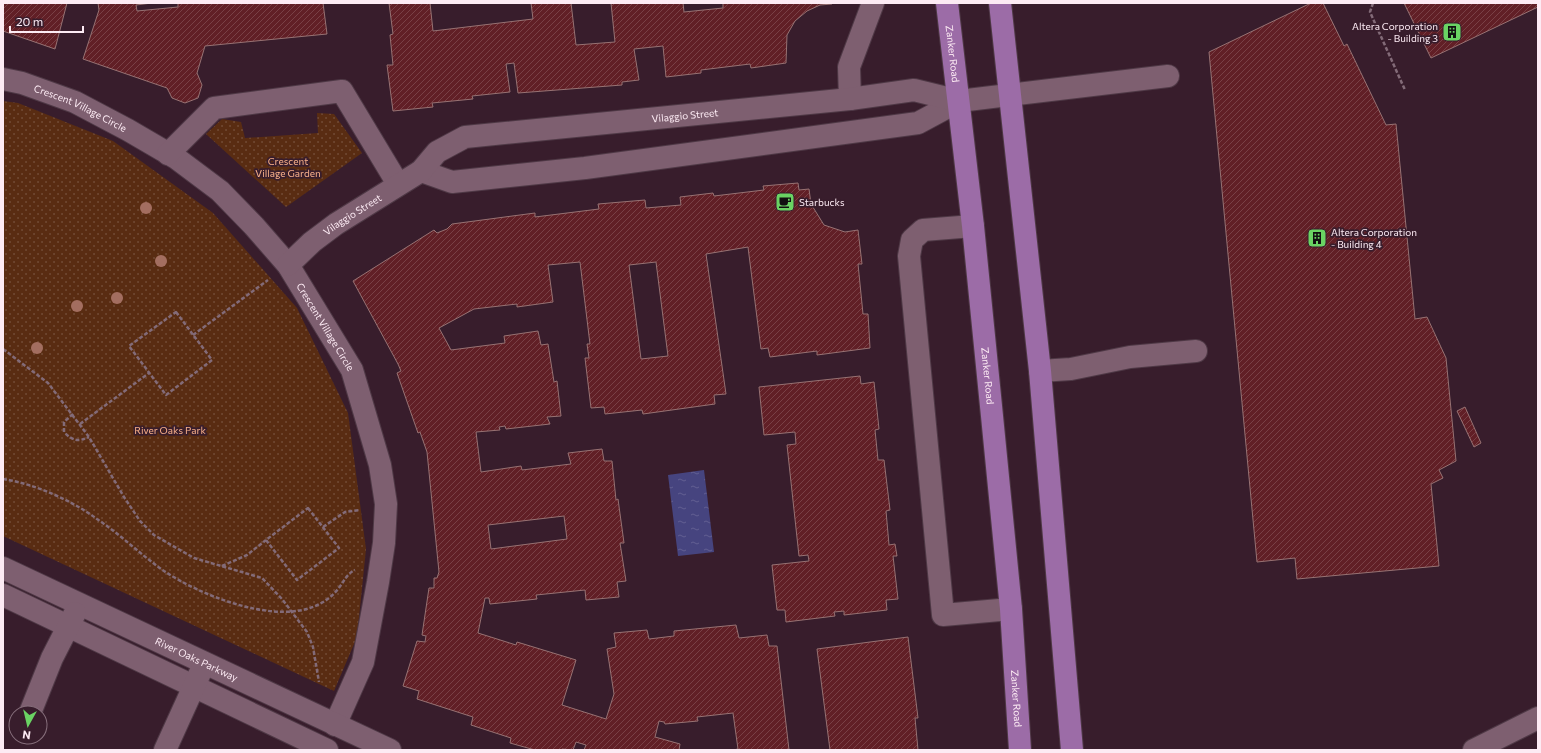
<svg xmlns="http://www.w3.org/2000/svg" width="1541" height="753" font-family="Commissioner,sans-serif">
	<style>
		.park { fill: url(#park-dots) }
		.water { fill: url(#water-ripples) }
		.building { fill: url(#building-hatch); stroke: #977273; fill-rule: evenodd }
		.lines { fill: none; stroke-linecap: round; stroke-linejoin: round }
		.minor-casing { stroke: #4f3946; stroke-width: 24 }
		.major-casing { stroke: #4f3946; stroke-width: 24 }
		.path { stroke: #836b78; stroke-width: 2.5; stroke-dasharray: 4 2; stroke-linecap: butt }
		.minor { stroke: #7e5f70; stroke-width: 22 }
		.major { stroke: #9c6ca7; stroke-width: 22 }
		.tree { fill: #a36e60 }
		.labels { text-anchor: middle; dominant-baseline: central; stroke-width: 3.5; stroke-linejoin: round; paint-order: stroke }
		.poi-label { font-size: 10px; fill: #fdebf4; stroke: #381d2c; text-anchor: start }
		.street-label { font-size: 10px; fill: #fdebf4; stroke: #381d2c }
		.park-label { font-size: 10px; fill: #fab18a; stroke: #381d2c }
	</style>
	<defs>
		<pattern id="park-dots" width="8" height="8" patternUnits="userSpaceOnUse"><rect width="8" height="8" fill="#592c12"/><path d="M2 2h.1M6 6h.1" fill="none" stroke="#724b35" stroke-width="1.8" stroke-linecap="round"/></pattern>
		<pattern id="water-ripples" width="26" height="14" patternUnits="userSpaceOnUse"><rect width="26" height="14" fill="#46447f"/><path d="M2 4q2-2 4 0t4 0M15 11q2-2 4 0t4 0" fill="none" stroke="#625f92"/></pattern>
		<pattern id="building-hatch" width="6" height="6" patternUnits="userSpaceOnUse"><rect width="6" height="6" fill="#611f26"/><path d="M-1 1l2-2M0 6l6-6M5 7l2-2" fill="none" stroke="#794046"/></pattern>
	</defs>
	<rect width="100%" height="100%" fill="#381d2c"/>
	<g class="park">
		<polygon points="3,101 18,103 113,141 213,213 297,308 348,413 366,549 357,637 334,691 3,536"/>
		<polygon points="317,113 334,114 362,153 286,207 206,134 222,119 241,122 245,138 318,133"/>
	</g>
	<polygon class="water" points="704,470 714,552 678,556 668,475"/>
	<g class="building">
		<polygon points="3,3 67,3 55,49 3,31"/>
		<polygon points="98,3 152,3 136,5 137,11 178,7 178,3 323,3 327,34 205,46 197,73 202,85 198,98 185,103 172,98 167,88 83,59 99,10"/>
		<polygon points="389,3 433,3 430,3 433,31 533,19 531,3 571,3 576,45 615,42 611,3 683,3 684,12 723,8 723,3 832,3 832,4 820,5 807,11 795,21 787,35 786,63 751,68 750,64 701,70 701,73 666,77 663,46 634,49 639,80 622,82 622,85 518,93 514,63 506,64 510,92 472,96 473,99 432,103 433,107 393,111 387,65 393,65 390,35 393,34"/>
		<polygon points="1311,3 1323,3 1344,46 1347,44 1386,125 1396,124 1415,319 1427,317 1446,358 1456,461 1439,470 1443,478 1431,484 1439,566 1297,579 1295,558 1257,562 1209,52"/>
		<polygon points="1404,3 1538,3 1538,7 1431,58"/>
		<path d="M798 183 799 190 809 189 811 204 824 225 845 232 858 230 862 264H858L863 314H868L870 348 817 355V351L770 357 768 348 761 349 748 247 706 254 726 394 714 395 715 404 643 414 642 410 605 414 604 407 591 408 585 358H589L587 344H590L580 262 548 265 553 302 517 307V304L474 309 439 328 451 350 505 343 504 336 538 331 541 345 548 344 554 382 557 381 561 416 547 417 550 424 506 429 505 426 499 427 500 430 476 432 481 472 521 466 522 470 571 464 568 453 602 449 604 461H612L616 500 618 499 624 543H620L626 581 617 582 619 597 586 600 585 590 536 595 537 599 490 604 489 598H485L478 633 516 645 517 642 576 660 562 705 606 719 614 694 607 649 616 647 614 633 647 630 649 639 674 636V631L736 625 739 638 767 635 769 646H777L789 750H733L738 749 733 713 697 717 698 721 665 724 664 722 659 721 655 737 680 744 679 750H584L586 745 576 742 573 750 562 749V750H535L510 743 511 738 471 725 473 717 417 699 419 691 403 686 417 641 425 642 426 636 422 635 429 588H434V578H437L439 572 427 452 420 432 418 433 397 373 401 371 398 364 353 281 434 230 437 233 447 229 452 224 535 213V217L599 209 598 204 645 200 646 208 681 205 680 197 713 193 714 196 764 190 763 186ZM656 262 668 356 641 359 629 265ZM564 516 567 539 491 549 488 525Z"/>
		<polygon points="860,376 861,384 874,382 879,429 875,430 878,460 884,460 890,510 886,511 889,545 895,544 897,556 893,556 898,599 886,600 887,610 844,615 844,611 834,612 835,616 786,622 785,610 777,610 772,565 809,561 808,555 799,556 787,445 796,444 795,432 764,435 759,387"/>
		<polygon points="1465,407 1481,443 1474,447 1457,411"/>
		<polygon points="908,637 918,718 915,718 918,750 830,750 817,649"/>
	</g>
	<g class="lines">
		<g class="minor-casing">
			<g id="minor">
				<path id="s1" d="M3 79 22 83 75 102 128 130 176 158 220 191 254 226 288 265 352 370 380 465 386 504 384 543 378 582 363 662 335 725"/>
				<polyline points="850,99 849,67 873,3"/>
				<polyline points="168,154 214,108 342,91 398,184"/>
				<polyline points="421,171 452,182 585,168 918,123 959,101 1168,76"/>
				<polyline points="973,226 923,230 912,240 909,256 943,615 1011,609"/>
				<path id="s2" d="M288 265 312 242 336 224 421 171 437 152 465 137 850 99 914 90 959 101"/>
				<polyline points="1040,371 1071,369 1130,357 1196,351"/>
				<path id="s3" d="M3 568 390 750"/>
				<polyline points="3,595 327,750"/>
				<polyline points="30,713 52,658 75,613"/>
				<polyline points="165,750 200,673"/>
				<polyline points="1474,750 1538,718"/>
			</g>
		</g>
		<g class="major-casing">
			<g id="major">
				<path id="s4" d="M947 3 973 226 992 416 1011 609 1020 750"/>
				<polyline points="1000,3 1040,371 1072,750"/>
			</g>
		</g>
		<g class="path">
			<polyline points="1373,3 1370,12 1405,90"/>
			<polygon points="176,312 212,360 166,395 129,346"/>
			<polyline points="193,335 268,280"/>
			<polyline points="3,349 48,383 89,437 124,497 140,521 154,535 194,558 262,578 282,599 307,632 313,647 319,682"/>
			<path d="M73 414 64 422V432C73 441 78 442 89 437"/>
			<polyline points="80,424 149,373"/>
			<path d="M3 479C35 484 71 500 97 519 121 535 141 555 164 571 200 595 268 622 310 608 320 605 331 598 338 589 344 582 346 574 355 570"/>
			<polygon points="308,508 339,548 297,580 266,540"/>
			<polyline points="323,527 345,512 360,510"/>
			<polyline points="222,566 247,555 266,540"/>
		</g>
		<use href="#minor" class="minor"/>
		<use href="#major" class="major"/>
	</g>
	<g class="tree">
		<circle cx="146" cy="208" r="6"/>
		<circle cx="161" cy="261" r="6"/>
		<circle cx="117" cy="298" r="6"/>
		<circle cx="77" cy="306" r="6"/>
		<circle cx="37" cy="348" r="6"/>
	</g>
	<defs>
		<g id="building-square" transform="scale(1)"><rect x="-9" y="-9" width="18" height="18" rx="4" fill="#6ad363" stroke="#381d2c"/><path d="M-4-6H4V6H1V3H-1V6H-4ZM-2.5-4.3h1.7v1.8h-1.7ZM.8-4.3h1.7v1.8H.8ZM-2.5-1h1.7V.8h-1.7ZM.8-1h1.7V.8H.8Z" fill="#111"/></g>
		<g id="cafe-square" transform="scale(1)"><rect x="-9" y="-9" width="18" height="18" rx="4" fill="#6ad363" stroke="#381d2c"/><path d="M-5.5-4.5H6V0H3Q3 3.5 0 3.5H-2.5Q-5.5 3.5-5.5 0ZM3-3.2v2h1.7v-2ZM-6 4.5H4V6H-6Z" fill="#111"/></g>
	</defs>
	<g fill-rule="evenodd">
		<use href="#building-square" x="1452" y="32"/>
		<use href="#cafe-square" x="785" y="202"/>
		<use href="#building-square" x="1317" y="238"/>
	</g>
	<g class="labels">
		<g class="poi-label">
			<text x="1438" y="26" text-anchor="end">Altera Corporation<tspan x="1438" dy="12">- Building 3</tspan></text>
			<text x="799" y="202">Starbucks</text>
			<text x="1331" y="232">Altera Corporation<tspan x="1331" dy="12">- Building 4</tspan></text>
		</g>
		<g class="street-label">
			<text stroke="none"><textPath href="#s4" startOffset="51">Zanker Road</textPath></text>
			<text stroke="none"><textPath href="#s1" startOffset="83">Crescent Village Circle</textPath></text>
			<text stroke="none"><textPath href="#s2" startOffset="441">Vilaggio Street</textPath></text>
			<text stroke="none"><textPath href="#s2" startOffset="82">Vilaggio Street</textPath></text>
			<text stroke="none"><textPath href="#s1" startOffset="419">Crescent Village Circle</textPath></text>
			<text stroke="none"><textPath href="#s4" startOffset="375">Zanker Road</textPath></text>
			<text stroke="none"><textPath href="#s3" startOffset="214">River Oaks Parkway</textPath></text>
			<text stroke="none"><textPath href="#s4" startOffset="699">Zanker Road</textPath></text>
		</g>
		<g class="park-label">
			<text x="288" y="161">Crescent<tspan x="288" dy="12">Village Garden</tspan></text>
			<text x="170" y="430">River Oaks Park</text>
		</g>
	</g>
	<rect width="1541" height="753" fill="none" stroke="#fdebf4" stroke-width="8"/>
	<g transform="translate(28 725) rotate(188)"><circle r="19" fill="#381d2c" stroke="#876f7c"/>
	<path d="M0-3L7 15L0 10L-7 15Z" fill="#6ad363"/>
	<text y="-6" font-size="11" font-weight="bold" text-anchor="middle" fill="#fdebf4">N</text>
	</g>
	<path d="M10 26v6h73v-6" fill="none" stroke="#fdebf4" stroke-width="2"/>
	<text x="16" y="26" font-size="12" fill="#fdebf4" stroke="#381d2c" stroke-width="3" paint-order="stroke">20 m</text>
</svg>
